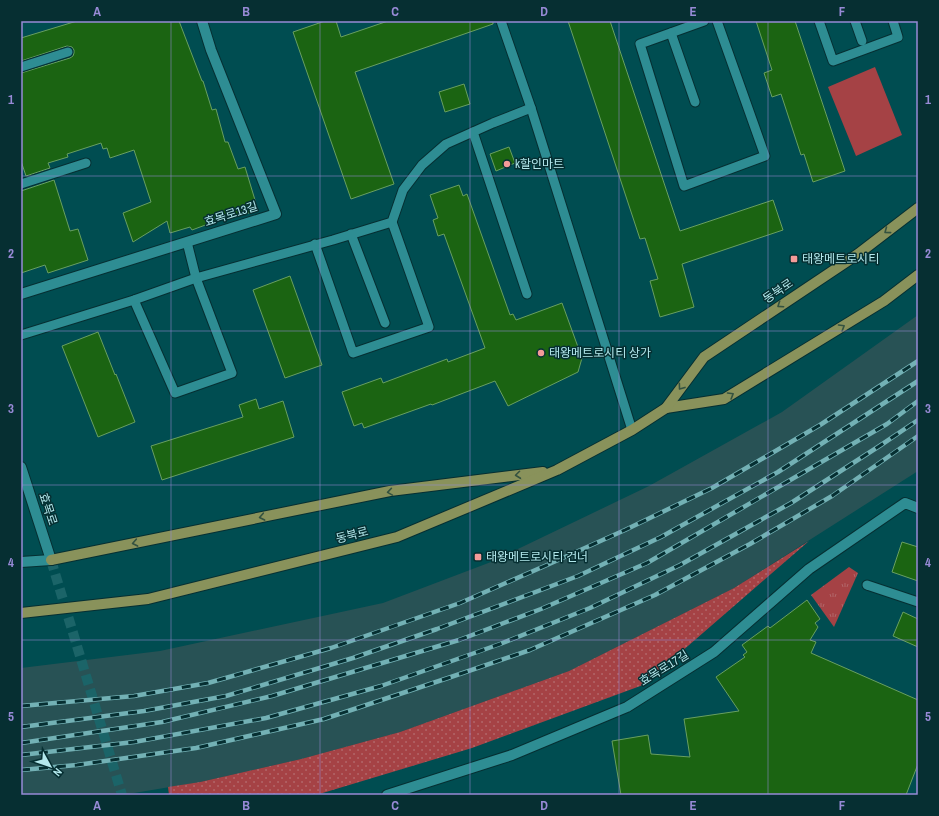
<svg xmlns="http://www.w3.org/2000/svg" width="939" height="816" font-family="'Archivo Narrow','Noto Sans KR',sans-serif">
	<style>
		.built { fill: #285255 }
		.grass { fill: url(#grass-tufts) }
		.park { fill: url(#park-dots) }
		.garden { fill: #a54245 }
		.building { fill: #1b6412; stroke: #689f60 }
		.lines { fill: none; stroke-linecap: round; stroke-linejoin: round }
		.tertiary-tunnel { stroke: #1b6468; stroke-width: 10; stroke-dasharray: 10 5; stroke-linecap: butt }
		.service-casing { stroke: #062f32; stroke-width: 11 }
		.minor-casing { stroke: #062f32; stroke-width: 12 }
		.tertiary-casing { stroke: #062f32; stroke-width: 12 }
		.primary-casing { stroke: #062f32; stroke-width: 12 }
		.service { stroke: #2e8d93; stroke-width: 9 }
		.minor { stroke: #2e8d93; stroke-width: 10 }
		.tertiary { stroke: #2e8d93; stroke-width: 10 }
		.primary { stroke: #89925b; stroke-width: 10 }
		.rail-casing { stroke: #73b1b5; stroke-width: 4.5 }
		.rail { stroke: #062f32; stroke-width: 3; stroke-dasharray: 9; stroke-linecap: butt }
		.oneway { stroke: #345240 }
		.grid { fill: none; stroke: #978ad6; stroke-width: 1; stroke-opacity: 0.55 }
		.poi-dot { fill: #f59b99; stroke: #062f32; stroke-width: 1.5 }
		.labels { text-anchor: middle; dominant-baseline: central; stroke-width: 3; stroke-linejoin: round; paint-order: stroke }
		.poi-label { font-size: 12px; fill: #b3e8ec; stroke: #062f32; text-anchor: start }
		.street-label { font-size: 12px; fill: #b3e8ec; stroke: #062f32 }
		.neatline { fill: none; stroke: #978ad6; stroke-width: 1.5 }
		.grid-label { font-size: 13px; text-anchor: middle; font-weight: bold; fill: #978ad6 }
	</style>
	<defs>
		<pattern id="grass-tufts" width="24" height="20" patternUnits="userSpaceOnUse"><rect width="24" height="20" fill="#a54245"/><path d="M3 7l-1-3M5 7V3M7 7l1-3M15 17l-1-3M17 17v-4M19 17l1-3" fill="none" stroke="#b26669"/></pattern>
		<pattern id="park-dots" width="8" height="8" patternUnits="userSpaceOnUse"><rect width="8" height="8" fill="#a54245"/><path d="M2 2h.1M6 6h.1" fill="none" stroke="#b26669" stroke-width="1.8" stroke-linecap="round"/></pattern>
	</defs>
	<rect width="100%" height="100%" fill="#004d51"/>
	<polygon class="built" points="918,315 918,471 734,588 569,671 400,732 301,759 200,782 122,795 21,795 21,668 160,651 383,603 491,562 649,486 782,412"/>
	<polygon class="grass" points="849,567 858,573 834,627 811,595"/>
	<polygon class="park" points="809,541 643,685 472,748 316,795 169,795 168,787 200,782 301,759 400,732 569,671 734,588"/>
	<polygon class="garden" points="875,67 902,135 856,156 828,87"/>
	<g class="building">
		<polygon points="77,21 179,21 202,81 203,81 212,110 216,109 225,142 228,142 238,169 245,167 255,200 252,212 228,219 227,217 192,230 190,227 170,233 167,221 133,242 123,213 151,202 134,150 110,158 107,148 103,149 101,143 67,154 68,157 48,163 50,168 26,176 21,161 21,73 70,58 73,56 74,53 74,50 72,47 67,46 21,61 21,38"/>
		<polygon points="325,21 336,21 341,37 388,21 493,21 493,24 355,72 394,184 351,199 293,32"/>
		<polygon points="568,21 610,21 680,231 773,200 783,230 682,264 694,307 660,317 650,281 658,279 645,238 640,239"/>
		<polygon points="756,21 795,21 845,171 813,182 804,154 801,155 781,94 772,97 764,73 772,70"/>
		<polygon points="464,84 470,104 445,112 439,92"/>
		<polygon points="509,147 515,163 496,171 490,154"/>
		<polygon points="54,180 70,231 78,229 88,260 48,273 45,265 21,273 21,191"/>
		<polygon points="459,185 463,196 467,194 510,315 513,314 516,320 562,303 582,358 578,372 508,406 495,381 432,405 431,404 364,428 362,423 354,426 342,392 381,378 383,383 447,359 448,362 485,348 444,234 438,236 433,220 438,218 430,195"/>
		<polygon points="290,276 322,365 285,378 253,290"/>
		<polygon points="98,332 115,375 116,374 135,422 98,437 62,346"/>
		<polygon points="256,399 259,409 283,401 294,437 162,480 151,446 243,417 239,405"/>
		<polygon points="902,542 918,547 918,581 892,572"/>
		<polygon points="807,600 820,619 815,623 818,627 810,640 816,642 811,653 918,700 918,764 906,795 621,795 612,741 648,735 651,754 690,757 684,719 739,711 716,677 745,657 743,655 747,652 742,645 768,626 770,628"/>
		<polygon points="903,612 918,619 918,647 893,636"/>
	</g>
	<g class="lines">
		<polyline class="tertiary-tunnel" points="51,560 122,795"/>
		<g class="service-casing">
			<g id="service">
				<polyline points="501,21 531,108 632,430"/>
				<polyline points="704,21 640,44 684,186 765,156 717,21"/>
				<polyline points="819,21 833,61 898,37 893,21"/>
				<polyline points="855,21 862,41"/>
				<polyline points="671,33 695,102"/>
				<polyline points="21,67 68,52"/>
				<polyline points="473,132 527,294"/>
				<polyline points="21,184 86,163"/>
				<polyline points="351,234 385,323"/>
				<polyline points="315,244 353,353 429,327 392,222"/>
				<polyline points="134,300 175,393 232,373 196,278 187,242"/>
				<polyline points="21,335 134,300 196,278 333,240 392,222 403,190 422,165 446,144 493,123 531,108"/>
				<polyline points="867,585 918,602"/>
			</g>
		</g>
		<g class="minor-casing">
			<g id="minor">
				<polyline points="21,294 276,214 211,50 202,21"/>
				<polyline points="21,562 51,560"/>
				<polyline points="387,795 512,755 627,707 714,652 809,569 905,503 918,508"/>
			</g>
		</g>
		<g class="tertiary-casing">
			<polyline id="tertiary" points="21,467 51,560"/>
		</g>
		<g class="primary-casing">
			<g id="primary">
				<polyline points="666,408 724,399 884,301 918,275"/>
				<polyline points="51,560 390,491 543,472"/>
				<polyline points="21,613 148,599 397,537 557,470 632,430 666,408 704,357 858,254 918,208"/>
			</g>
		</g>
		<use href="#service" class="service"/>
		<use href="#minor" class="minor"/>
		<use href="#tertiary" class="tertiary"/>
		<use href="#primary" class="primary"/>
		<g class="rail-casing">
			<g id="rail">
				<polyline points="21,706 134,696 208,683 331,648 460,603 547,565 625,530 712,488 820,425 918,361"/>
				<polyline points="21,727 144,711 226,696 353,658 437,629 578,576 661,537 778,472 918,381"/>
				<polyline points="21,743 162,722 272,696 459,640 541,609 647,563 887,424 918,401"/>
				<polyline points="21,755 134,742 266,718 381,686 500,644 590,608 680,565 791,503 881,445 918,420"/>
				<polyline points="21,770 77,765 196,748 324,719 448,678 530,650 655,595 750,544 832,496 918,436"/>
			</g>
		</g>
		<use href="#rail" class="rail"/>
	</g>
	<defs><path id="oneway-chevron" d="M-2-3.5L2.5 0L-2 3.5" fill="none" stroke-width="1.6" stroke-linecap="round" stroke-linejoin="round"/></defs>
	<g class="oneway">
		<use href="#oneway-chevron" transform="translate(887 231) rotate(143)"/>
		<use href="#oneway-chevron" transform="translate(780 305) rotate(146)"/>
		<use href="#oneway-chevron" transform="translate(842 327) rotate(-31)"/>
		<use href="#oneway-chevron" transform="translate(681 387) rotate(126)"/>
		<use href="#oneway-chevron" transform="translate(731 395) rotate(-31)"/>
		<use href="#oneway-chevron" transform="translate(518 475) rotate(173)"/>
		<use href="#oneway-chevron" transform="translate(390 492) rotate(171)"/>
		<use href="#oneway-chevron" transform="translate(262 517) rotate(169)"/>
		<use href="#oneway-chevron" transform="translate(135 543) rotate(169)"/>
	</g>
	<path class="grid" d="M171 21V795M320 21V795M470 21V795M619 21V795M768 21V795M21 176H918M21 331H918M21 485H918M21 640H918"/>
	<g class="poi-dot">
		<circle cx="507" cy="164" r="4"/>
		<rect x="790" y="255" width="8" height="8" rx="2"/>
		<circle cx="541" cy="353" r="4"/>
		<rect x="474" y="553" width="8" height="8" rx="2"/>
	</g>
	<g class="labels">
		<g class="poi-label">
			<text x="515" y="164">k할인마트</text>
			<text x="802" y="259">태왕메트로시티</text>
			<text x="549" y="353">태왕메트로시티 상가</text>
			<text x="486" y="557">태왕메트로시티 건너</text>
		</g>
		<g class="street-label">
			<text transform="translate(231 214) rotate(-18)">효목로13길</text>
			<text transform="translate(778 291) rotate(-34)">동북로</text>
			<text transform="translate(48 509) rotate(72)">효목로</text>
			<text transform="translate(352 535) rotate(-14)">동북로</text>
			<text transform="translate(664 668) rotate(-32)">효목로17길</text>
		</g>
	</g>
	<rect width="939" height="816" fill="none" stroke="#062f32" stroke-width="44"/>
	<g transform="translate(50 766) rotate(130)" stroke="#062f32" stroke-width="3" paint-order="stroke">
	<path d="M0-3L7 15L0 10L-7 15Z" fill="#b3e8ec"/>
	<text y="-6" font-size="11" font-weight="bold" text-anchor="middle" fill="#b3e8ec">N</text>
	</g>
	<rect x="22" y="22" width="895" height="772" class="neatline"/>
	<g class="grid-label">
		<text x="97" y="16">A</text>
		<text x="246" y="16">B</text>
		<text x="395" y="16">C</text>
		<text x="544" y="16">D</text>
		<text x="693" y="16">E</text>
		<text x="842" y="16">F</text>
		<text x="11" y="104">1</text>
		<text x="928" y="104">1</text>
		<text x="11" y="258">2</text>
		<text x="928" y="258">2</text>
		<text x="11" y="413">3</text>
		<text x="928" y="413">3</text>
		<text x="11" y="567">4</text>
		<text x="928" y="567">4</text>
		<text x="11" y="721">5</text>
		<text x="928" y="721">5</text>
		<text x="97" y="810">A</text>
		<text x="246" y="810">B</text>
		<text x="395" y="810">C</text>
		<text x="544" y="810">D</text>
		<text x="693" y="810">E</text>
		<text x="842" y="810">F</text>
	</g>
</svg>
